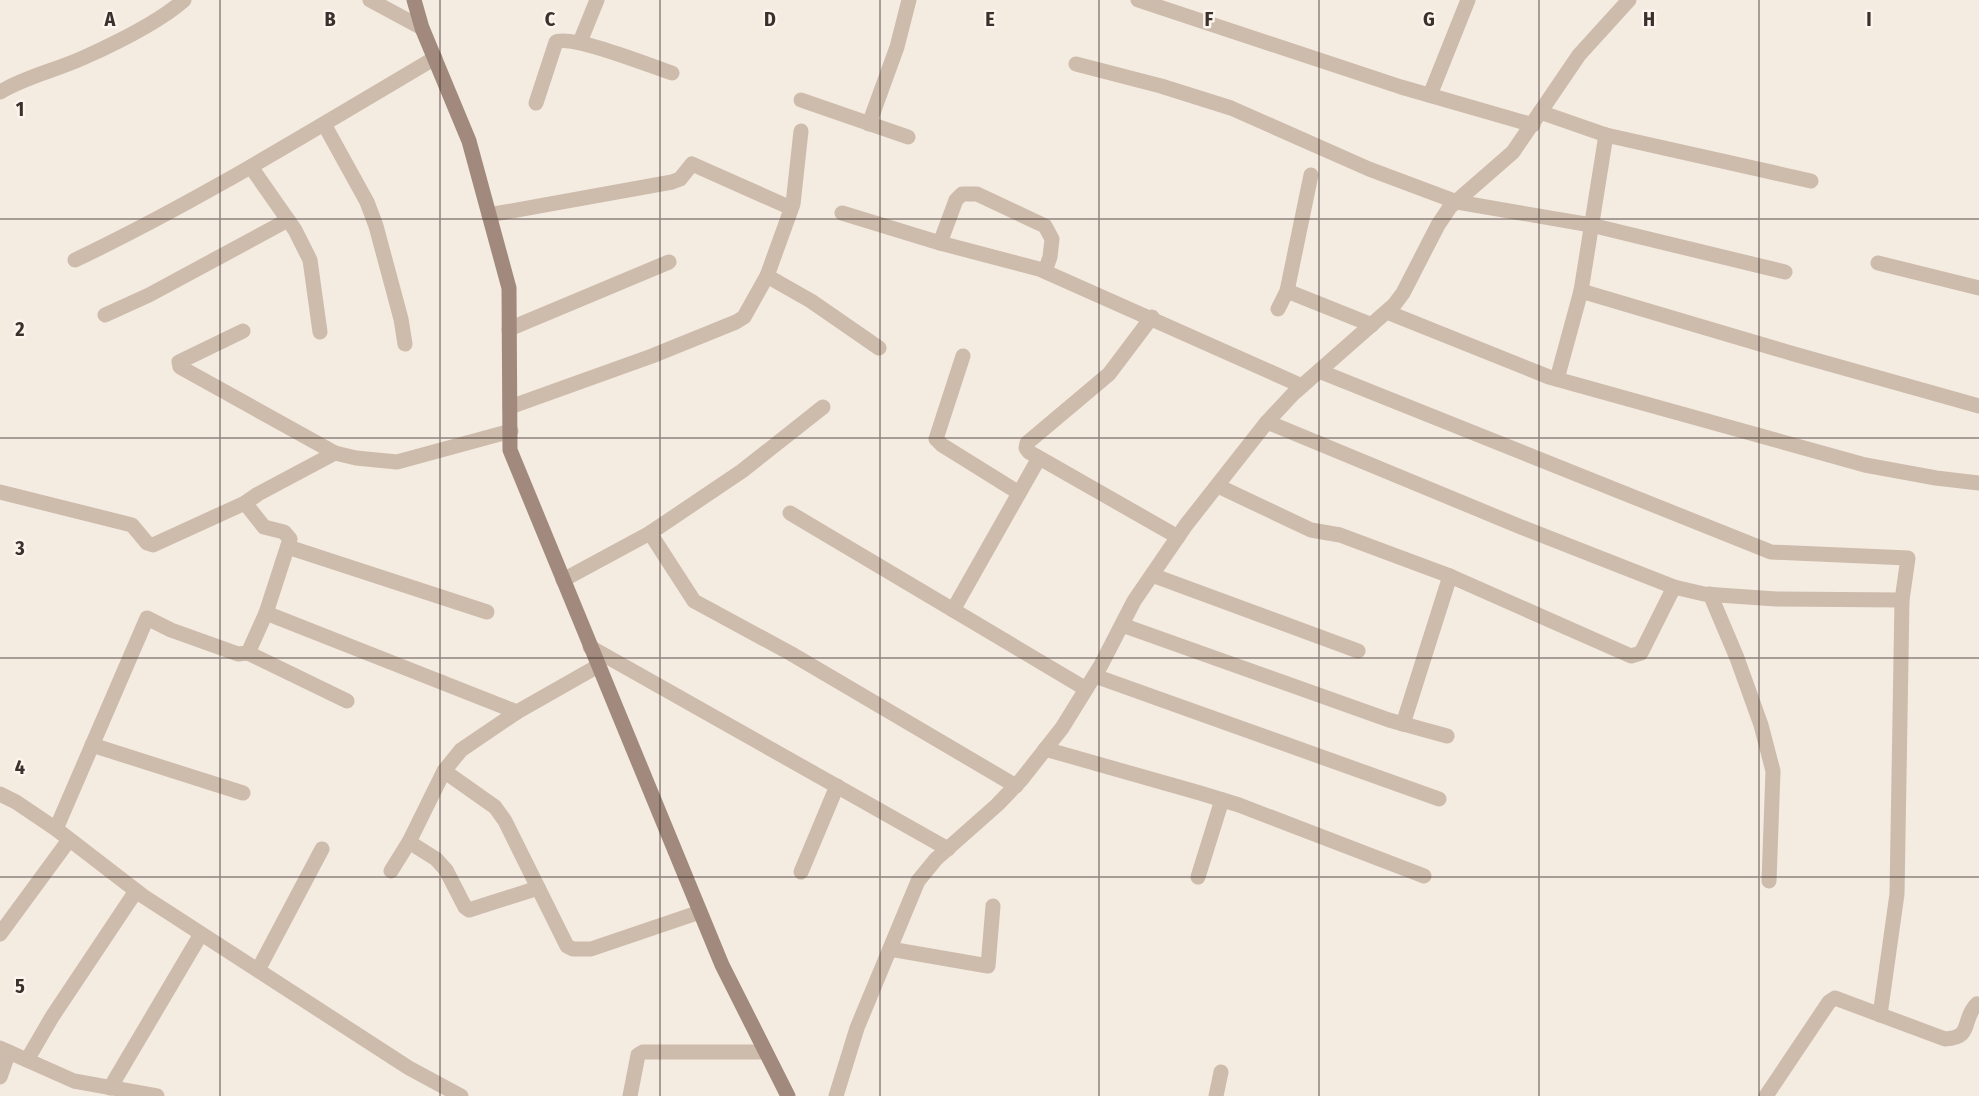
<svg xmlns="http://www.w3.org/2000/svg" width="1979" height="1096" font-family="'Fira Sans Condensed',sans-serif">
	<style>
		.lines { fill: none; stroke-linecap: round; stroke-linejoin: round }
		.minor { stroke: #cdbbac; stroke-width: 15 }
		.secondary { stroke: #a18a7d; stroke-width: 15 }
		.grid { fill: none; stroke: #3b302b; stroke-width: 1.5; stroke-opacity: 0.55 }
		.grid-label { font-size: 20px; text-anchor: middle; font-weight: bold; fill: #3b302b; stroke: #fbf5ee; stroke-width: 5; stroke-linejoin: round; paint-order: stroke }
	</style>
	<rect width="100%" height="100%" fill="#f4ebe1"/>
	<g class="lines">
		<g class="minor">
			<polyline points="370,0 422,28"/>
			<polyline points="1138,0 1401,87 1533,125"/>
			<polyline points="580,42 597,0"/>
			<polyline points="1076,64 1161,86 1231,108 1369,169 1457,202 1591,225 1785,272"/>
			<path d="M0 92C27 76 57 70 85 57 116 43 159 22 184 0"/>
			<polyline points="1430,95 1468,0"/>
			<polyline points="801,100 908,137"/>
			<path d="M536 103 556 42C571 34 651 66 672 73"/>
			<polyline points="1540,112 1606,135 1811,181"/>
			<polyline points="324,124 367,202 376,226 401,319 405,344"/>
			<polyline points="869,124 897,47 909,0"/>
			<polyline points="251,167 295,230 310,260 320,332"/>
			<polyline points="842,213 940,243 1039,269 1302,386"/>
			<polyline points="489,215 672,182 680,179 692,164 791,208"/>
			<polyline points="940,243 956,200 962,194 977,194 1045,226 1052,239 1050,257 1045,271"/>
			<path d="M75 260C199 201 316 128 435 58"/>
			<polyline points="1878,263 1979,288"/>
			<polyline points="767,276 811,301 879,348"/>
			<polyline points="1287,291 1372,325"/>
			<polyline points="1581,291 1794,354 1979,406"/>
			<polyline points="1278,309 1287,291 1311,175"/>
			<polyline points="1387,312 1549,377 1865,465 1936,478 1979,483"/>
			<polyline points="105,315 149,295 288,220"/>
			<polyline points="1152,317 1109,374 1027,443 1026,448 1029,452 1178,537"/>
			<polyline points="509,329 669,262"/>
			<polyline points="243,331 179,362 180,367 335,453 356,458 397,462 511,431"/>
			<polyline points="963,356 936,439 942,445 1019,493"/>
			<polyline points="1319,371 1771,552 1908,558 1902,600 1897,894 1880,1015"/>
			<polyline points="1557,379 1581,291 1606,135"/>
			<polyline points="510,407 652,356 736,322 744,317 767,276 793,204 801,131"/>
			<polyline points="1267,422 1521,527 1674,587 1704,594 1776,599 1902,600"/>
			<polyline points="1218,486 1311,530 1340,535 1450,576 1631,656 1641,653 1674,587"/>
			<polyline points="0,492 132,525 147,543 153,545 245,503 258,494 335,453"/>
			<polyline points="790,513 1086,689"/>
			<polyline points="650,533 694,601 790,653 1016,786"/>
			<polyline points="288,547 487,612"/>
			<polyline points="1152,575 1358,651"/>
			<polyline points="563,580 650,533 742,471 823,407"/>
			<polyline points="1710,594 1737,658 1761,725 1773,771 1769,881"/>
			<polyline points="953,610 1039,458"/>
			<polyline points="266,613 517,712"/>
			<polyline points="1122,625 1389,720 1447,736"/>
			<polyline points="590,647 948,849"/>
			<polyline points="248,653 347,701"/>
			<polyline points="1095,676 1439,799"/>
			<polyline points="1403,724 1450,576"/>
			<polyline points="92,745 243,793"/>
			<polyline points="1045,749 1200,793 1239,805 1424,876"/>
			<polyline points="444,771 495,807 505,821 567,946 573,949 591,949 700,912"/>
			<polyline points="0,794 16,802 56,829 143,896 409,1068 461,1096"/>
			<polyline points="56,829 147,618 171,630 238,654 248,653 266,613 290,539 284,532 264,527 245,503"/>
			<polyline points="409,842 436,859 446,870 465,907 469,910 538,888"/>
			<polyline points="391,871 409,842 444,771 461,750 517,712 598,666"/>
			<polyline points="801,872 837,786"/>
			<polyline points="1198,877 1222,800"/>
			<polyline points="0,934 69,840"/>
			<polyline points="890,949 988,966 993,906"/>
			<polyline points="258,970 322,849"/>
			<polyline points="0,1048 74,1081 157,1096"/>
			<polyline points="27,1060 52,1017 136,891"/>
			<polyline points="0,1077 9,1052"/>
			<polyline points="110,1088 201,934"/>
			<polyline points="630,1096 638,1055 643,1052 765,1052"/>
			<polyline points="836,1096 857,1028 918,881 936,859 997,805 1021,780 1062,728 1101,665 1134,601 1186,525 1267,422 1294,393 1394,305 1403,293 1438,225 1450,207 1513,152 1579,55 1629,0"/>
			<polyline points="1216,1096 1221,1072"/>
			<path d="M1766 1096 1829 1002 1835 998 1945 1039C1974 1038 1961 1019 1977 1004L1979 1005"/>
		</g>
		<polyline class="secondary" points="414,0 422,28 469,141 509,288 510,450 722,965 788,1096"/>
	</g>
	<path class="grid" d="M220 0V1096M440 0V1096M660 0V1096M880 0V1096M1099 0V1096M1319 0V1096M1539 0V1096M1759 0V1096M0 219H1979M0 438H1979M0 658H1979M0 877H1979"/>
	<g class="grid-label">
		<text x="110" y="26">A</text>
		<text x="330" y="26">B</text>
		<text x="550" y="26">C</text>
		<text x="770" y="26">D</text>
		<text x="990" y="26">E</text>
		<text x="1209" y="26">F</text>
		<text x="1429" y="26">G</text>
		<text x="1649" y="26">H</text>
		<text x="1869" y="26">I</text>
		<text x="20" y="116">1</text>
		<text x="20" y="336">2</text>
		<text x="20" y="555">3</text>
		<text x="20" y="774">4</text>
		<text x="20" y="993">5</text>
	</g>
</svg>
